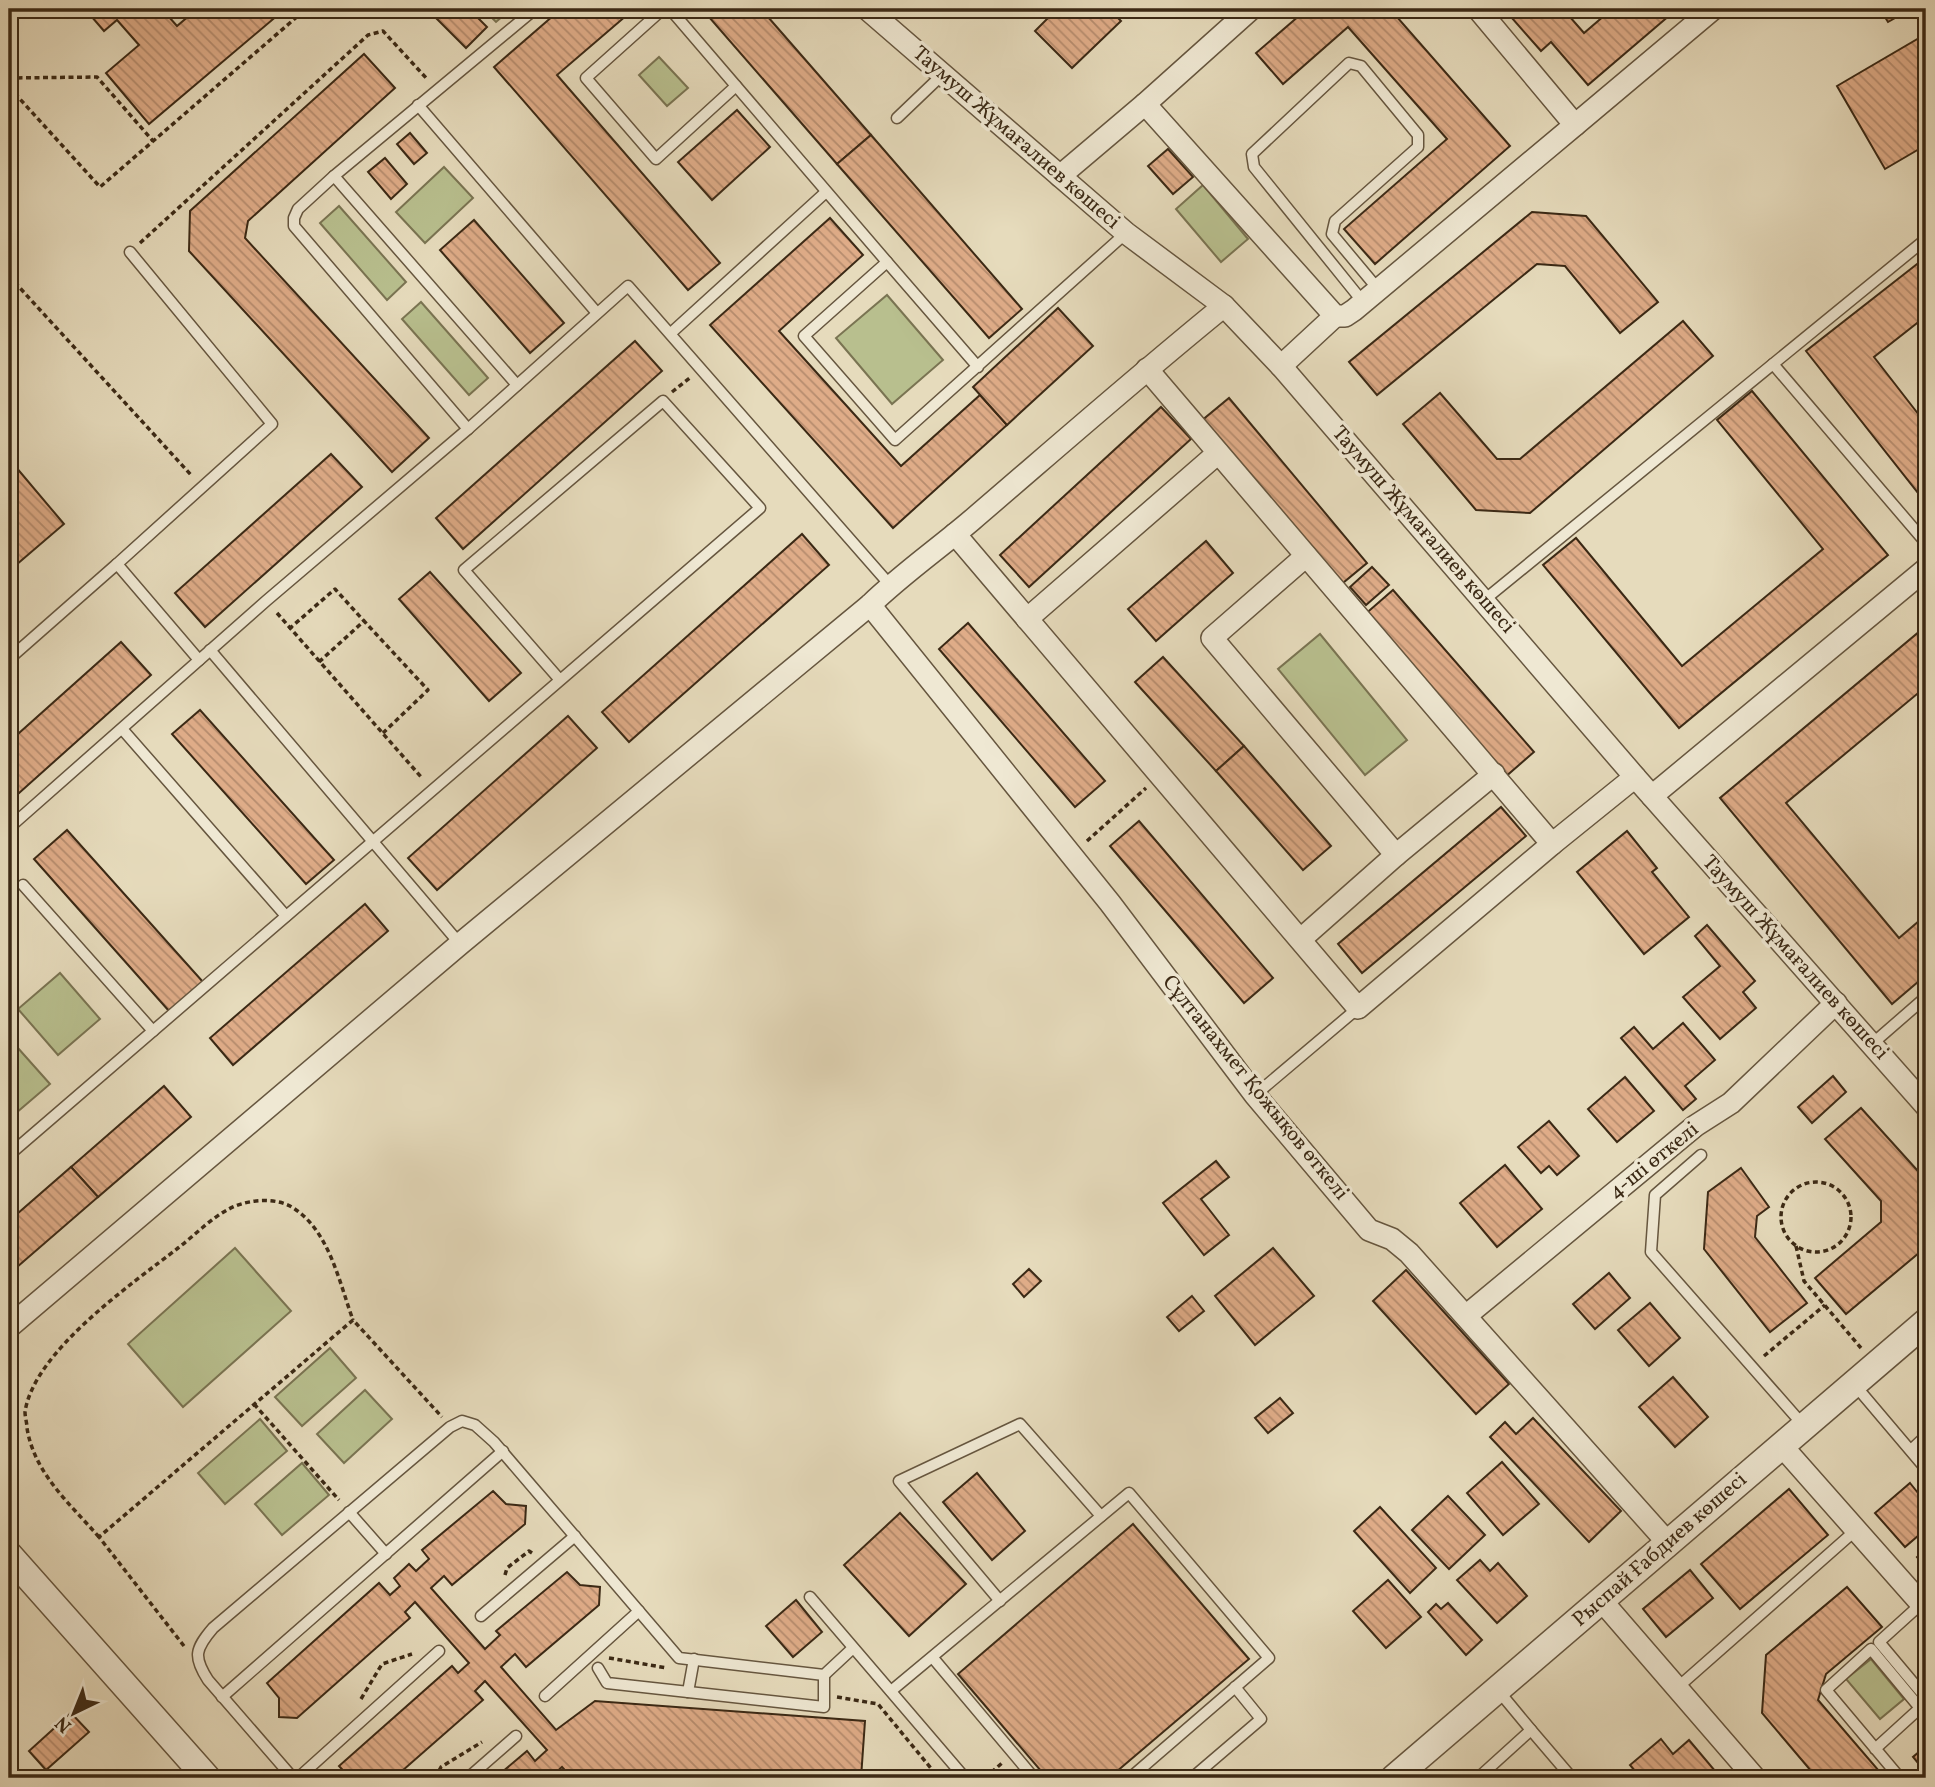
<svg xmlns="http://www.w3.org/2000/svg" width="1935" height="1787" font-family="Vollkorn,serif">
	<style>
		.green { fill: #b8bf8e; stroke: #7a7452; stroke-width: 2 }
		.building { fill: url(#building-back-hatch); stroke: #3b2915; stroke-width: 2 }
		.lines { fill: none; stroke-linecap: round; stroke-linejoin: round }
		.service-casing { stroke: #66563f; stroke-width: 13 }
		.minor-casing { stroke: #66563f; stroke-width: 24 }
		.tertiary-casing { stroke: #66563f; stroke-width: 29 }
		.path { stroke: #3b2915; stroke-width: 3.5; stroke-dasharray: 5 3.5; stroke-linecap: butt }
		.service { stroke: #efe8d3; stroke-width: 10 }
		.minor { stroke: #efe8d3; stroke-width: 21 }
		.tertiary { stroke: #efe8d3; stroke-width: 26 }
		.labels { text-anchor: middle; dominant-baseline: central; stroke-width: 7; stroke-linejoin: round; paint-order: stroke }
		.street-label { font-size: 21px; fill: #3b2915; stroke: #efe8d3 }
	</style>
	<defs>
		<pattern id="building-back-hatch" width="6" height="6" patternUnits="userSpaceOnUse" patternTransform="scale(1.75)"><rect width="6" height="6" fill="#dfac88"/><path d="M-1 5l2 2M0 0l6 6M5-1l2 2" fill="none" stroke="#b68c6e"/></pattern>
	</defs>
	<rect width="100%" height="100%" fill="#e6dbbc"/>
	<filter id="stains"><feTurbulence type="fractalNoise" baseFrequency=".00286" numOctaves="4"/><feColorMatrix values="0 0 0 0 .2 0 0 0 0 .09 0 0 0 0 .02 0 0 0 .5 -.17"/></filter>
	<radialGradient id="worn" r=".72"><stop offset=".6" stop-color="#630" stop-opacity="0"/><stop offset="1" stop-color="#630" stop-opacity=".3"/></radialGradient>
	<g class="green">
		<polygon points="483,9 511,9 496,22"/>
		<polygon points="659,57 688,88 667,106 639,75"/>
		<polygon points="444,167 473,198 425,243 396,212"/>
		<polygon points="1203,185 1248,239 1221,262 1176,209"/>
		<polygon points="339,206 406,282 387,300 320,223"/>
		<polygon points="887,295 943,360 892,404 836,338"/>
		<polygon points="421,302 488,378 469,395 402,319"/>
		<polygon points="1320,634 1407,740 1365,775 1278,669"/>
		<polygon points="60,973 100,1019 58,1055 18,1009"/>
		<polygon points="9,1038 50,1084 9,1119"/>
		<polygon points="235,1248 291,1311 183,1407 128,1344"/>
		<polygon points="330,1348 356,1378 302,1426 275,1397"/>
		<polygon points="365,1390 392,1419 344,1463 317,1434"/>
		<polygon points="260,1419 287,1451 225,1504 198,1473"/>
		<polygon points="302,1463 329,1495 282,1535 255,1504"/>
		<polygon points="1871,1659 1904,1699 1880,1719 1846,1679"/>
	</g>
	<g class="building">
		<polygon points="85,9 162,9 177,26 197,9 285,9 149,124 106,73 139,45 117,20 104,31"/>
		<polygon points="440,9 469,9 487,27 466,48 433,15"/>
		<polygon points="561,9 634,9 557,75 720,263 688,290 494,67"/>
		<polygon points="702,9 761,9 871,135 837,164"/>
		<polygon points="1057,9 1109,9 1121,21 1072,68 1035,31"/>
		<polygon points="1307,9 1390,9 1510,146 1375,264 1344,229 1447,139 1348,27 1283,84 1256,53"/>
		<polygon points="1504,9 1563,9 1584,33 1612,9 1677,9 1588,85 1551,42 1541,51"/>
		<polygon points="1880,9 1911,9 1888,22"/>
		<polygon points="1926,34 1926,145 1885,169 1837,86"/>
		<polygon points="364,54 395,88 248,221 245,238 429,438 392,472 189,251 190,211"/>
		<polygon points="737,110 770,147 712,200 678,162"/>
		<polygon points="410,133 427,153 414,164 397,144"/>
		<polygon points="871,135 1022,309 989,338 837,164"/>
		<polygon points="1168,149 1193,177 1173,194 1148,166"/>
		<polygon points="385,158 407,184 391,199 368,172"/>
		<polygon points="1532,212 1586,216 1658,302 1620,333 1565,266 1537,264 1377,395 1349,362"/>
		<polygon points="830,218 863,255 779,331 901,466 980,395 1007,425 893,528 710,325"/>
		<polygon points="474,220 564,323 530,353 440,250"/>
		<polygon points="1926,257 1926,316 1874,357 1926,424 1926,503 1806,351"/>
		<polygon points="1058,308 1093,346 1007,425 973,387"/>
		<polygon points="1683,321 1713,356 1530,513 1476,510 1403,424 1440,393 1497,459 1520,459"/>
		<polygon points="635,341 662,371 463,549 436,518"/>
		<polygon points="1752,391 1888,555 1679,728 1543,565 1576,538 1682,666 1823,549 1717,420"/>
		<polygon points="1229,398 1367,563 1338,587 1200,422"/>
		<polygon points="1161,407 1191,439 1029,587 1000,555"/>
		<polygon points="331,454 362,487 205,627 175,593"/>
		<polygon points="10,460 64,524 9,571 9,461"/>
		<polygon points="802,534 829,565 629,742 602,712"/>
		<polygon points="1206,541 1233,573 1156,641 1128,609"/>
		<polygon points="1372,567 1389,585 1366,605 1350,587"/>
		<polygon points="430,572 521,673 489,701 399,599"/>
		<polygon points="1393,590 1534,752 1504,778 1363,616"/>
		<polygon points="968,623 1105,781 1075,807 939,649"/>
		<polygon points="1926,626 1926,692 1923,689 1786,803 1899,938 1926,915 1926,975 1892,1004 1720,798"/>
		<polygon points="121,642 151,675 9,802 9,742"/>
		<polygon points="1163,657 1244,746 1216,771 1135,682"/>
		<polygon points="200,710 334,860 306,884 172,734"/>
		<polygon points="568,716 597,748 437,890 408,858"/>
		<polygon points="1244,746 1331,846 1303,870 1216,771"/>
		<polygon points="1501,807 1526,836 1362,973 1338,944"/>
		<polygon points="1139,821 1273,978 1244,1003 1110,846"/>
		<polygon points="67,830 203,982 169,1011 34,859"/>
		<polygon points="1627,831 1657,868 1652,872 1689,917 1644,954 1577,872"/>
		<polygon points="365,904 388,931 233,1065 210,1038"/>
		<polygon points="1707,925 1755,981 1743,992 1756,1008 1720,1039 1683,997 1720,966 1695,936"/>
		<polygon points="1683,1023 1715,1060 1685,1086 1696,1099 1683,1110 1621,1038 1634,1027 1653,1049"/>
		<polygon points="1833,1076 1846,1092 1812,1123 1798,1107"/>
		<polygon points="1625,1077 1654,1111 1617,1142 1588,1109"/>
		<polygon points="164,1086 191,1117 98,1197 71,1167"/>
		<polygon points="1861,1108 1926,1180 1926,1247 1846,1314 1815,1278 1881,1222 1881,1201 1825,1139"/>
		<polygon points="1549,1121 1579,1156 1557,1175 1549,1166 1541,1173 1518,1147"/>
		<polygon points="1216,1161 1229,1177 1201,1199 1229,1235 1204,1255 1163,1203"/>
		<polygon points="1505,1165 1542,1209 1497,1247 1460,1203"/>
		<polygon points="71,1167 98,1197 9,1274 9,1221"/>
		<polygon points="1741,1168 1769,1207 1757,1216 1755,1237 1807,1303 1770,1332 1704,1249 1708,1192"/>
		<polygon points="1273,1248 1314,1296 1255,1345 1215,1296"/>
		<polygon points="1029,1269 1041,1281 1024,1297 1013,1284"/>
		<polygon points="1406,1270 1509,1384 1476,1414 1373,1301"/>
		<polygon points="1609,1273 1630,1298 1595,1329 1573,1304"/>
		<polygon points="1192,1296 1204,1311 1179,1331 1167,1317"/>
		<polygon points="1650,1303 1680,1338 1649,1366 1618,1330"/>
		<polygon points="1673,1377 1708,1417 1675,1447 1639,1407"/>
		<polygon points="1280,1398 1293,1413 1268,1433 1255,1418"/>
		<polygon points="1533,1418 1621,1511 1589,1542 1490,1437 1505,1422 1516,1434"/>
		<polygon points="1502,1462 1539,1504 1503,1535 1467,1493"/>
		<polygon points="977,1473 1025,1531 992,1560 943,1502"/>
		<polygon points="1910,1483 1926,1503 1926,1529 1905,1547 1875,1513"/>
		<polygon points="1789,1489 1828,1535 1740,1609 1701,1564"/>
		<polygon points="493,1491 506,1504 526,1506 525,1524 452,1585 444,1576 431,1588 485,1649 500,1635 496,1631 567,1572 580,1585 600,1587 599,1605 526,1667 515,1654 501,1667 556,1730 595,1701 865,1721 861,1778 572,1778 562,1767 550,1778 495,1778 527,1751 535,1761 547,1750 485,1681 475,1691 483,1700 394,1778 350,1778 339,1766 452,1666 458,1673 469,1663 415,1602 405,1612 410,1618 297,1718 279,1717 279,1698 267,1683 379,1583 390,1595 400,1586 394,1578 409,1564 416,1571 429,1559 422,1550"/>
		<polygon points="1448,1496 1485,1535 1449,1569 1412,1530"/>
		<polygon points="1380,1507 1436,1568 1410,1593 1354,1531"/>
		<polygon points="900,1513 966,1584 909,1636 844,1565"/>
		<polygon points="1133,1524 1249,1659 1109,1778 1047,1778 958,1674"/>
		<polygon points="1926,1549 1926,1568 1917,1557"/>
		<polygon points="1480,1560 1490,1571 1498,1563 1527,1596 1497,1623 1457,1580"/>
		<polygon points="1690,1570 1713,1598 1666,1637 1643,1609"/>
		<polygon points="1388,1580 1421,1617 1386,1648 1353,1611"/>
		<polygon points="1847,1587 1882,1627 1826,1674 1818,1700 1885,1778 1817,1778 1762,1713 1766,1655"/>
		<polygon points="796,1600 822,1632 793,1657 766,1626"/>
		<polygon points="1448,1603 1482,1640 1466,1655 1428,1612 1436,1604 1441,1609"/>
		<polygon points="71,1713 89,1732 46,1770 29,1751"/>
		<polygon points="1661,1739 1673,1754 1689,1740 1721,1778 1641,1778 1630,1765"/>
		<polygon points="1926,1746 1926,1773 1913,1757"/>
	</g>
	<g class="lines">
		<g class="service-casing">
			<g id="service">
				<polyline points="663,9 586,78 656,159 736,86"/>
				<polyline points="670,9 887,262"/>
				<polyline points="418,105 597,313"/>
				<polyline points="897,118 942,75"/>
				<polyline points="334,176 517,385"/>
				<polyline points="1363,302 1254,167 1252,154 1349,63 1361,66 1418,135 1418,147 1335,221 1332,234 1378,289"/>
				<polyline points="671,333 826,192"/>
				<polyline points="1773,364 1926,543"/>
				<polyline points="978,367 887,262 804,336 895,440 1126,233"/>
				<polyline points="468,429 294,226 294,218 298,209 334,176 535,9"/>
				<polyline points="117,564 272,424 130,252"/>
				<polyline points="1483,601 1926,239"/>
				<polyline points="210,650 460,944"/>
				<polyline points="9,659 117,564 199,660"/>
				<polyline points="123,730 286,916"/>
				<polyline points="10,827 266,601 468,429 628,286 890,585"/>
				<polyline points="23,885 153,1031"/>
				<polyline points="1872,1044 1926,997"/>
				<polyline points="1255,1095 1358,1008"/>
				<polyline points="9,1155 760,508 663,401 464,570 560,680"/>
				<polyline points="1701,1155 1655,1195 1651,1252 1804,1426"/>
				<polyline points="1854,1384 1926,1469"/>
				<polyline points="1911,1450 1926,1436"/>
				<polyline points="349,1512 386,1554"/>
				<polyline points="810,1597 965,1778"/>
				<polyline points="1000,1601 899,1481 1020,1424 1101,1516"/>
				<polyline points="1921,1604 1879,1642 1926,1698"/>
				<polyline points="481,1616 575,1536"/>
				<polyline points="933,1658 1034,1778"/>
				<polyline points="598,1668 607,1683 824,1707 824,1675"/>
				<polyline points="1677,1688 1856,1530"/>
				<polyline points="891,1691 1129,1493 1269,1658 1130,1778"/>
				<polyline points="688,1692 694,1659"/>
				<polyline points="545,1696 639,1611"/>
				<polyline points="222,1697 503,1451"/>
				<polyline points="1531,1730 1572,1778"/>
				<polyline points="1875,1749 1920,1708 1871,1649 1826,1690 1900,1778"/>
				<path d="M293 1778 208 1680C193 1657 195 1649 213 1628L450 1427 462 1421 475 1425 494 1442 679 1658 824 1675 853 1648"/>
				<polyline points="298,1778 439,1651"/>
				<polyline points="468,1778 516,1736"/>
				<polyline points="1192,1778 1261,1719 1235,1687"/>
				<polyline points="1478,1778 1531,1730 1497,1689"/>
			</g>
		</g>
		<g class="minor-casing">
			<g id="minor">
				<polyline points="867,9 1126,233 1224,306 1281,366 1635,777 1926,1106"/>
				<polyline points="1478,9 1575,125 1713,9"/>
				<polyline points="1145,104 1335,316 1345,316 1354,310 1575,125"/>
				<polyline points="1060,176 1145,104 1251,9"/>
				<polyline points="1281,366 1335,316"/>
				<polyline points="955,534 1358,1008 1552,844 1147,369"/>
				<polyline points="1306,556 1212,638 1396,855"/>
				<polyline points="870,605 1110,903 1255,1095 1369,1230 1392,1239 1409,1253 1668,1543"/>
				<polyline points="1027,619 1218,453"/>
				<polyline points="1652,796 1926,569"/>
				<polyline points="1552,844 1635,777"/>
				<polyline points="1301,939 1396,855 1494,774"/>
				<polyline points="1467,1315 1695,1126 1731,1103 1836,1003"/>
				<path d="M9 1327 460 944 870 605C902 574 938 549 972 520 1056 448 1139 375 1224 306"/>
				<polyline points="1781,1445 1926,1609"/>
				<polyline points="1601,1600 1755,1778"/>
			</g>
		</g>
		<g class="tertiary-casing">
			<g id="tertiary">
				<polyline points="9,1555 207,1778"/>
				<polyline points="1394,1778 1926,1322"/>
			</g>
		</g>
		<g class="path">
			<polyline points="9,78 97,77 153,141"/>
			<polyline points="9,87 100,187 306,9"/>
			<polyline points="140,243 368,35 383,31 428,80"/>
			<polyline points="9,276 192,476"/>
			<polyline points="672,392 691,377"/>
			<polyline points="277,613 422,778"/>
			<polyline points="289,629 335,589 364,621"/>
			<polyline points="319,662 364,621 428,690 383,733"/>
			<polyline points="1087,841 1146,788"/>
			<circle cx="1816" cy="1217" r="35"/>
			<polyline points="1796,1246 1804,1281 1861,1348"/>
			<polyline points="1764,1356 1825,1305"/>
			<polyline points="254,1404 339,1500"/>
			<path d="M99 1537C70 1504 34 1473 27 1428 27 1423 25 1417 25 1412 34 1351 132 1284 178 1248 194 1236 211 1218 229 1209 245 1200 273 1197 290 1206 329 1228 339 1282 353 1320"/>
			<polyline points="505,1575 507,1568 529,1551 532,1553"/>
			<polyline points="184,1646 99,1537 353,1320 442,1417"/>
			<polyline points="609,1658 667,1668"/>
			<polyline points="837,1697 878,1704 939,1778"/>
			<polyline points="361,1699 382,1664 412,1654"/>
			<polyline points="435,1778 441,1767 482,1742"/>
			<polyline points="985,1778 1002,1763"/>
		</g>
		<use href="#service" class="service"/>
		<use href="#minor" class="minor"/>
		<use href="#tertiary" class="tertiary"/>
	</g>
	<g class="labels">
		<g class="street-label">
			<text transform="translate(1016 138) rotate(41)">Таумуш Жұмағалиев көшесі</text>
			<text transform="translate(1423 530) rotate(49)">Таумуш Жұмағалиев көшесі</text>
			<text transform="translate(1795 958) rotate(48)">Таумуш Жұмағалиев көшесі</text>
			<text transform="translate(1255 1088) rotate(51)">Сұлтанахмет Қожықов өткелі</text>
			<text transform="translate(1654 1161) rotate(-39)">4-ші өткелі</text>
			<text transform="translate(1660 1550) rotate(-41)">Рыспай Ғабдиев көшесі</text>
		</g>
	</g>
	<rect width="1935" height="1787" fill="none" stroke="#e6dbbc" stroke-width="35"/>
	<rect x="10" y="10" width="1914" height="1766" fill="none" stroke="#3b2915" stroke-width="3.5"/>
	<rect x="18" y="18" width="1900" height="1752" fill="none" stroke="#3b2915" stroke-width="2"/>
	<g transform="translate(74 1713) rotate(223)" stroke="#efe8d3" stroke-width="5" paint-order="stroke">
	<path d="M0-5L12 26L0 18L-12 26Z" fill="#3b2915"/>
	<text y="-10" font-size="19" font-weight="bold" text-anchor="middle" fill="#3b2915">N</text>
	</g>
	<rect width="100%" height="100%" filter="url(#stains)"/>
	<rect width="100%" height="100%" fill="url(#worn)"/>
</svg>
